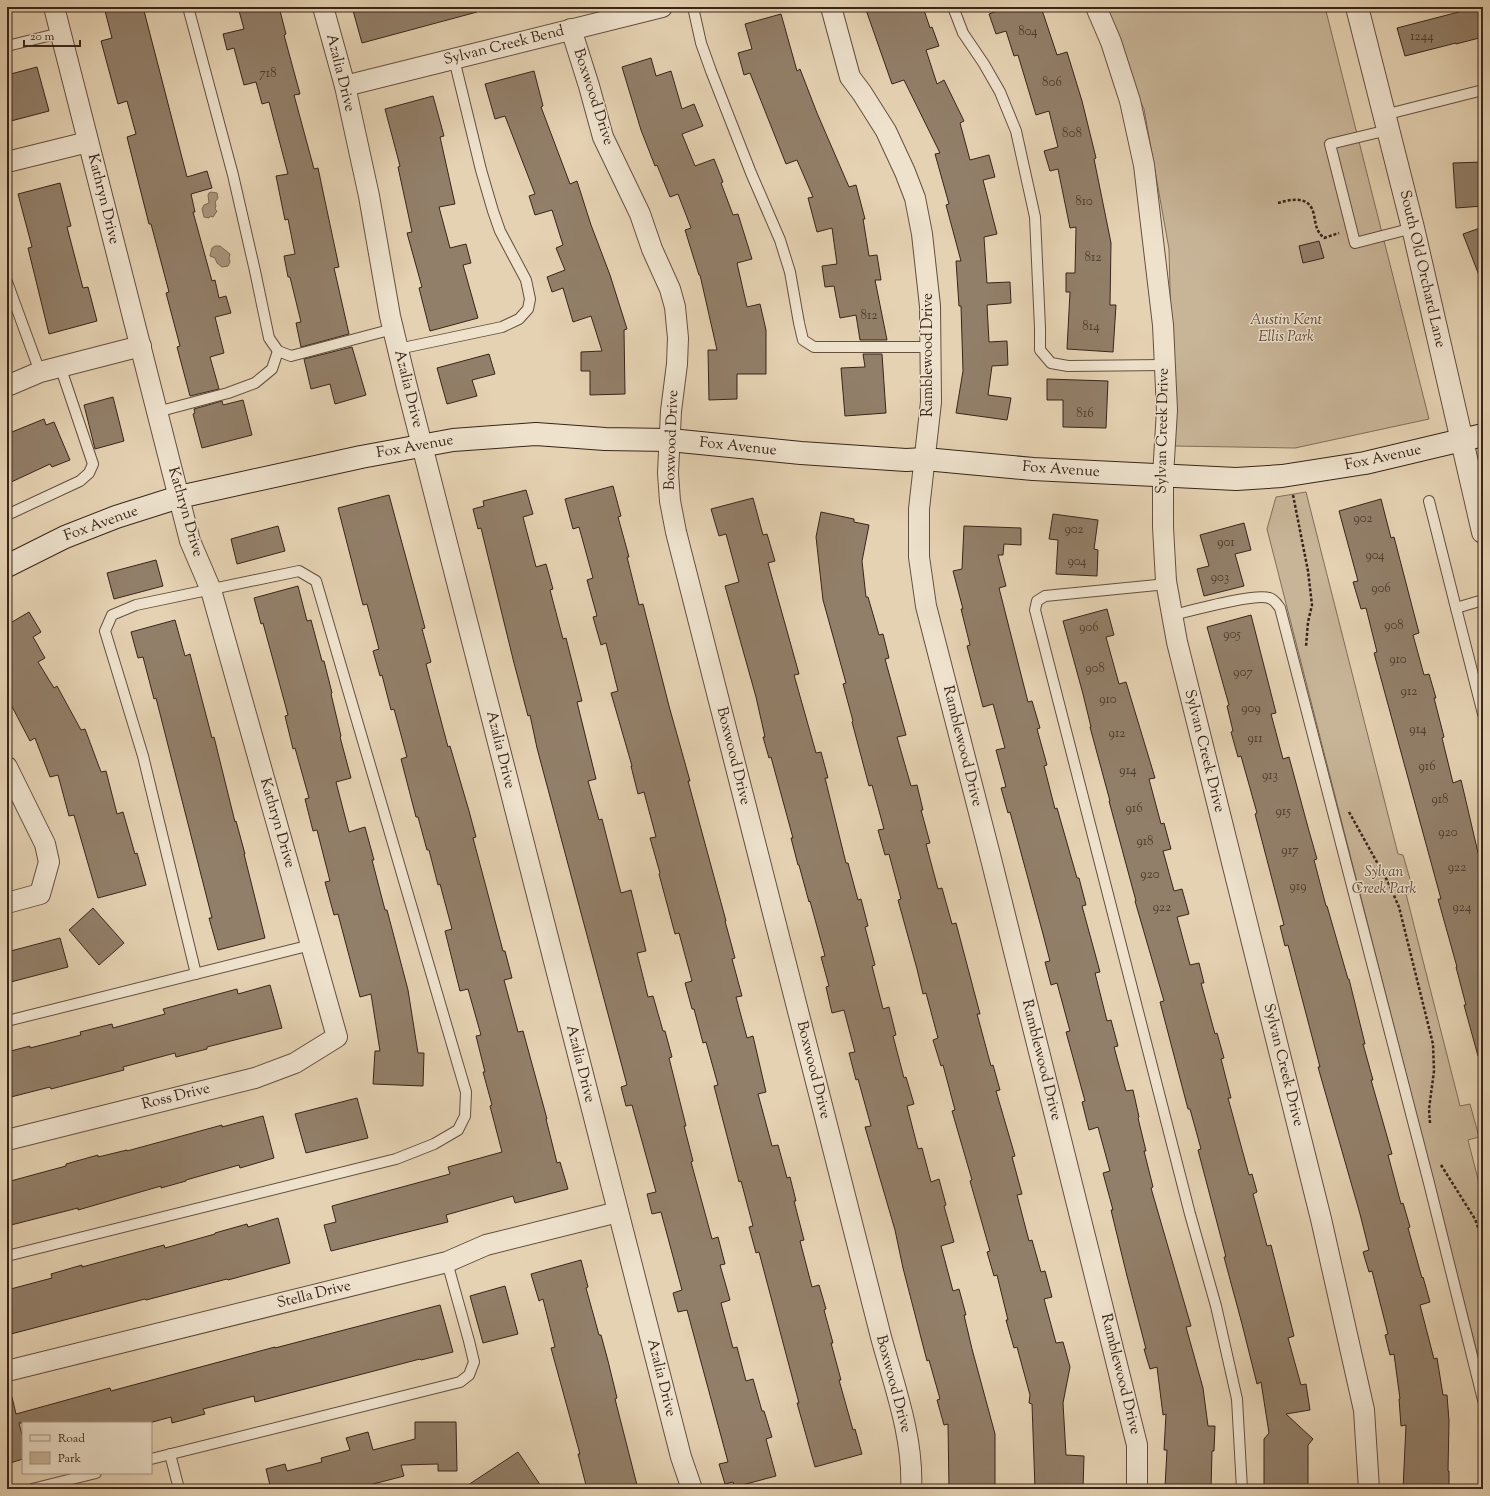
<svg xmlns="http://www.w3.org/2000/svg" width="1490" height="1496" font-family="'Sorts Mill Goudy',serif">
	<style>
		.green { fill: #c8b598; stroke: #806d58 }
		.water { fill: #aa977e; stroke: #7c6956 }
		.building { fill: #927f69; stroke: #382519 }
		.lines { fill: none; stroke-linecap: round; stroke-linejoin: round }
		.service-casing { stroke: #63503f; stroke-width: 12 }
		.minor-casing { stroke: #63503f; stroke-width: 22 }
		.tertiary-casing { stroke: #63503f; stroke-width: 24 }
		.secondary-casing { stroke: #382519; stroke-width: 24 }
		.path { stroke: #382519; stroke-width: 2.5; stroke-dasharray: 3 2; stroke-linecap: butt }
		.service { stroke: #eee2cd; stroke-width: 10 }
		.minor { stroke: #eee2cd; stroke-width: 20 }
		.tertiary { stroke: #eee2cd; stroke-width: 22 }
		.secondary { stroke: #eee2cd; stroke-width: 22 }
		.labels { text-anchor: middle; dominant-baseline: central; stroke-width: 3; stroke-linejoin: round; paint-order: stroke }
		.number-label { font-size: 13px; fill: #4e3c2d }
		.street-label { font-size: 15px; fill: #382519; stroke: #eee2cd }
		.park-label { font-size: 15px; font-style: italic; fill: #5c4939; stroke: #eee2cd }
	</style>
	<rect width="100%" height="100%" fill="#e5d2b2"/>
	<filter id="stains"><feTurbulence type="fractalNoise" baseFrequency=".005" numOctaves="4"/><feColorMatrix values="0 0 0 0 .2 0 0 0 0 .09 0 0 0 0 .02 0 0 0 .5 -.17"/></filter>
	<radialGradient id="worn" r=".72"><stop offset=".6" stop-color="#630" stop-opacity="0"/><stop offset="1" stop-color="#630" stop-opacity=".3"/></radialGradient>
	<g class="green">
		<polygon points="1097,7 1325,7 1429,419 1295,448 1174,446 1169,249 1144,109"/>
		<polygon points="1306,492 1398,854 1403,855 1414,893 1406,894 1460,1106 1470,1104 1479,1137 1468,1140 1483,1199 1483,1376 1267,529 1276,497"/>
	</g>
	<g class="water">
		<polygon points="211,192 217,193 218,198 215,202 216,206 215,209 217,211 213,217 210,216 209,218 204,217 202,209 204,205 209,203 208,195 209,193"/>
		<polygon points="215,246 220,246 230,254 229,258 230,262 228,266 222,267 217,263 215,258 210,256 212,248"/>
	</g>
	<g class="building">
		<polygon points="104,7 143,7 187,177 207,171 212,188 191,194 195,212 193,212 212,281 215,280 219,298 226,296 231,313 215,317 224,353 210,357 219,389 190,396 177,347 180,346 166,293 169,292 151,224 149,224 127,137 136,134 127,101 118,104 101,41 112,38"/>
		<polygon points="238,7 279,7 286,34 284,35 300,94 294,95 314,169 318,168 339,267 334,268 349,334 301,347 296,323 301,322 290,277 288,277 284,256 295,254 288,219 285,220 276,176 288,174 269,102 262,104 256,82 244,85 234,48 227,50 223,34 244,29"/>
		<polygon points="352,7 476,7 477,12 362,43"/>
		<polygon points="865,7 923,7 930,28 932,27 939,46 926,50 937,84 944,80 964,121 960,123 970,160 989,155 995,177 983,180 997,234 984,237 987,283 1010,282 1011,303 987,305 989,342 1007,341 1008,365 992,366 988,395 1011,398 1007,420 956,413 963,371 961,306 959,306 956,261 961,261 946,205 949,204 935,154 940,153 904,80 892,84"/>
		<polygon points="1008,7 1041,7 1057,55 1067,52 1082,101 1096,158 1094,159 1111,243 1110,305 1116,305 1113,352 1067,349 1070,292 1066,292 1066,273 1075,273 1076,227 1070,228 1058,169 1050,171 1044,151 1058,147 1049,111 1036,115 1018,55 1014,56 1006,31 996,34 989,14"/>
		<polygon points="1478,7 1483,7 1483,37 1456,44 1456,43 1405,56 1397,28"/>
		<polygon points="781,14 797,71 800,69 817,113 849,187 856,185 865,219 863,219 869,256 877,255 881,280 875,280 887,340 860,340 856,315 840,318 834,286 825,287 822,266 837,264 832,228 817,232 808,198 813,197 797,160 786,164 750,73 744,75 738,53 752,49 745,24"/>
		<polygon points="651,58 656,76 671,71 682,109 694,104 703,126 682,134 695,166 714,159 723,182 721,183 733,215 738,214 752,259 737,263 747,307 760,304 766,330 766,374 737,374 737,399 709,400 708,350 717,350 700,275 699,275 685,230 691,228 678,194 670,197 657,165 655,166 641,130 622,67"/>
		<polygon points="37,67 49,111 7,122 7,75"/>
		<polygon points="534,71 543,106 541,107 570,184 577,181 591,225 610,275 627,329 624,330 625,394 590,395 590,371 581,371 581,352 602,351 591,316 573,322 563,288 552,292 547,277 565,270 556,248 563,245 552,210 535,215 529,196 535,194 505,116 495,119 485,84"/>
		<polygon points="433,96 444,136 440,137 455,204 439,207 450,248 466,244 471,263 463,265 478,318 430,331 419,288 422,287 407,233 412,232 398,167 400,166 385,109"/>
		<polygon points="1483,162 1483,206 1456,208 1453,163"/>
		<polygon points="60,183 71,226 67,227 83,288 88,287 97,321 49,334 28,248 32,247 18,194"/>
		<polygon points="1483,227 1483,283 1482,283 1463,234"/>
		<polygon points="1319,241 1324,258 1303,263 1299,246"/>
		<polygon points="352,347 366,395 335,404 330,384 311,389 304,359"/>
		<polygon points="489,354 495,374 472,380 477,396 447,404 437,368"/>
		<polygon points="863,354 882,354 886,413 845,416 841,368 865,367"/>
		<polygon points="1047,379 1108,381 1106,428 1063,427 1063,400 1047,400"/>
		<polygon points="113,397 124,441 95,449 84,405"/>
		<polygon points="243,400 252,435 202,448 193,414 195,413 194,409 222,401 223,405"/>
		<polygon points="44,419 46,425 54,422 70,460 52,467 50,464 7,484 7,434"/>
		<polygon points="613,486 621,516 618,517 629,557 627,557 639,605 643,604 669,706 690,781 688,781 726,921 725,921 735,958 732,959 742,996 736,997 747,1038 753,1036 766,1092 758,1094 772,1146 778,1145 787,1178 790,1177 796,1201 794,1201 804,1240 800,1241 812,1287 819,1285 826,1309 824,1310 833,1343 831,1343 841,1380 839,1380 853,1430 855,1429 862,1454 815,1467 797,1403 799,1403 759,1252 756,1253 749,1227 753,1226 741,1181 739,1182 714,1086 718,1085 706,1042 703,1043 694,1009 692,1009 685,983 692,981 679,933 675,934 659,874 660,873 650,838 656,837 644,792 638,794 631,766 632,766 611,693 618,691 606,643 601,645 593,617 597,616 587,580 593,578 579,527 573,529 565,499"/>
		<polygon points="526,490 533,514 523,517 536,567 546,564 553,589 550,590 563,639 566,638 582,701 577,702 596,779 588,781 599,820 602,819 621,893 631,890 646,951 637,953 648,997 653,996 663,1031 665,1031 672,1057 669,1058 686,1126 684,1126 693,1161 691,1162 712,1239 718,1237 725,1264 720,1265 730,1300 721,1303 733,1348 737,1347 746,1381 753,1379 762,1411 764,1411 772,1437 766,1439 776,1476 735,1487 733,1482 725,1484 719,1464 728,1462 687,1310 678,1312 673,1293 682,1290 661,1212 652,1214 647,1194 656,1192 632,1105 626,1106 621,1087 627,1085 537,748 530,715 528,716 514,663 481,528 478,529 473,509 484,506 483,501"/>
		<polygon points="389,495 425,628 422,629 431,662 426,664 435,698 448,747 450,746 469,811 476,837 473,838 503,951 505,951 512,978 504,980 518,1032 523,1031 547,1119 546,1119 557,1163 560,1162 568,1189 515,1203 513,1196 446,1215 448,1222 331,1251 324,1225 336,1222 332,1206 450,1174 448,1167 502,1152 490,1106 492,1105 483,1072 485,1072 476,1036 481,1035 468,989 460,991 445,931 452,929 440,884 438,885 429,850 427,850 418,817 416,817 401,759 407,757 394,709 391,710 382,675 380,676 373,651 379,649 367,604 363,605 338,508"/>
		<polygon points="753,498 763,535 767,534 775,561 768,563 799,674 794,675 816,753 821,752 828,778 825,778 846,863 848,863 858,900 861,899 868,926 865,927 875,965 872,966 883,1009 889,1007 896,1035 893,1036 904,1078 906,1077 914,1104 907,1106 918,1149 922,1148 931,1182 939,1179 946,1205 944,1206 954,1242 941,1246 953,1291 959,1289 966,1315 964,1315 972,1349 995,1434 995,1489 949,1489 948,1424 944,1425 937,1400 940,1399 929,1360 927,1361 903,1268 895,1230 865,1127 871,1126 858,1079 856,1080 849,1053 855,1052 844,1010 832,1013 826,987 829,986 821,957 825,956 810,901 809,902 799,865 798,865 791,838 793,838 771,757 769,758 763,737 765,737 756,697 725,586 739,582 726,534 719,536 711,509"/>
		<polygon points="1381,499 1391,538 1394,537 1419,633 1413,635 1424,675 1429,674 1436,698 1434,698 1444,737 1442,738 1453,783 1461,780 1483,874 1483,1055 1478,1056 1464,1005 1466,1005 1456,967 1457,967 1438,899 1441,899 1374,653 1377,652 1366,608 1361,609 1353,582 1358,581 1339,511"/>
		<polygon points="821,512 854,519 854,522 869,525 862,561 866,597 868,597 879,635 883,634 889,658 885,659 906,735 897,737 911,786 917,785 923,810 921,810 930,843 926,844 938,889 942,888 952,924 956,923 980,1014 977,1014 991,1066 993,1065 1000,1090 996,1091 1015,1156 1012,1157 1022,1194 1017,1195 1029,1241 1032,1240 1041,1272 1045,1271 1052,1297 1044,1299 1056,1343 1063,1342 1070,1367 1063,1403 1066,1455 1084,1456 1083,1489 1035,1489 1032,1404 1029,1403 1030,1395 1017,1347 1014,1348 1006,1320 1008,1320 997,1275 994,1276 987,1252 990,1251 970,1181 972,1180 952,1111 955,1110 943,1065 941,1066 933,1040 938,1038 926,993 923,994 917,969 898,900 901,899 889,854 885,855 878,830 884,829 872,785 869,786 852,722 853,721 843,684 846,683 823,600 816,537"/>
		<polygon points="1053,514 1098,520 1094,549 1098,550 1097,576 1056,574 1058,540 1049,539"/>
		<polygon points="1244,523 1251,550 1235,554 1244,586 1204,596 1197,569 1209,566 1200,535"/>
		<polygon points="278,526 285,551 237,564 231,539"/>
		<polygon points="964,526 1021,528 1021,545 1004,544 1003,555 998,555 1006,586 999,588 1028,702 1032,701 1040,728 1037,729 1047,765 1044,766 1055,809 1057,808 1077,878 1079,878 1086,905 1082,906 1100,972 1095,973 1107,1021 1111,1020 1118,1046 1114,1047 1126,1091 1133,1090 1139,1117 1138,1118 1146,1151 1144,1151 1153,1187 1151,1188 1191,1326 1186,1327 1203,1388 1208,1426 1215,1426 1214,1451 1212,1451 1211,1489 1165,1487 1167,1450 1164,1450 1166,1414 1163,1415 1157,1367 1150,1369 1144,1349 1146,1349 1127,1276 1111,1210 1113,1210 1103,1173 1110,1171 1098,1127 1089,1130 1082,1102 1085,1101 1066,1032 1070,1031 1057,983 1051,985 1045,962 1050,961 1043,934 1010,812 1008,813 1001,788 1006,787 996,750 1005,748 993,704 983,707 967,646 970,645 961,609 963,609 953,571 962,569"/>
		<polygon points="156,560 163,586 114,599 107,573"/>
		<polygon points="298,586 307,621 311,620 322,661 324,661 332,693 331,694 341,736 340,737 351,778 336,782 349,832 365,827 374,860 372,860 385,910 387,910 408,990 418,1053 424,1053 423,1086 373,1084 375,1051 380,1051 371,994 360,997 338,914 334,915 325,882 330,881 317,830 313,831 305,799 309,798 295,748 293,749 285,716 288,715 263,623 261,624 254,598"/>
		<polygon points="1107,609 1114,635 1106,637 1119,684 1126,682 1155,778 1149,779 1161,824 1164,823 1171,849 1163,851 1174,891 1182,889 1189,914 1177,917 1190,965 1199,963 1204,983 1201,983 1215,1034 1217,1033 1224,1058 1221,1059 1231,1098 1228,1098 1249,1175 1252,1174 1257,1192 1253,1194 1267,1246 1271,1245 1294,1336 1288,1338 1301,1385 1306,1384 1310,1410 1286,1414 1313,1439 1308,1445 1308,1486 1264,1486 1264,1439 1269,1433 1261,1382 1257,1384 1242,1324 1224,1257 1226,1257 1198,1150 1201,1149 1190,1109 1188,1109 1160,1002 1164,1001 1135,901 1136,901 1109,801 1110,801 1090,727 1091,727 1083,694 1063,621"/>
		<polygon points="29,612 41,632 33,637 45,658 38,662 54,688 57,686 81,730 85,729 101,772 106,771 117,814 123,812 135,854 137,853 146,885 98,898 74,815 69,816 58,775 50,777 35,738 30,741 7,697 7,625"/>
		<polygon points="1251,615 1276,713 1271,714 1283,759 1289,757 1309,831 1317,859 1314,860 1326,906 1327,906 1348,979 1349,979 1365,1044 1363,1044 1373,1080 1371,1080 1392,1154 1388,1155 1401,1204 1403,1203 1410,1227 1408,1228 1422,1278 1423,1277 1430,1302 1420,1305 1434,1359 1437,1358 1443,1395 1447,1395 1449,1421 1448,1471 1449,1471 1449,1489 1403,1489 1406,1425 1401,1426 1399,1399 1400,1399 1394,1354 1390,1355 1385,1335 1388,1334 1372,1271 1369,1272 1363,1252 1369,1250 1360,1214 1318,1067 1320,1067 1288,945 1285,946 1280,926 1284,925 1255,814 1257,813 1241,756 1238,757 1231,732 1233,731 1227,706 1229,705 1207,627"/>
		<polygon points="175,620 185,656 190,654 212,738 214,737 235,822 236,821 245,854 244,854 265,938 218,950 209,918 212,918 156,698 154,699 143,657 138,658 131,632"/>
		<polygon points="93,908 124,943 99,965 69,930"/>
		<polygon points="60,938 68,967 7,983 7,952"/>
		<polygon points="270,985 282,1028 207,1047 207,1049 176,1057 175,1053 123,1067 124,1070 51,1089 50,1087 7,1098 7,1052 30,1046 30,1048 81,1035 80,1032 112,1024 113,1028 165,1014 163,1009 237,989 238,994"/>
		<polygon points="357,1098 368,1138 306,1153 295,1114"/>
		<polygon points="263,1116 274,1158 240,1168 239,1165 186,1180 186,1181 161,1188 161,1186 78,1210 78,1208 7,1226 7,1182 66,1166 66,1164 98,1155 98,1157 127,1150 127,1151 222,1125 222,1127"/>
		<polygon points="278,1218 290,1263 228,1280 227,1279 146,1300 145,1299 7,1335 7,1290 52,1278 51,1274 82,1265 82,1267 164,1245 165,1248 215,1234 215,1233 247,1224 248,1227"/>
		<polygon points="581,1260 588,1287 586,1288 599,1335 601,1335 608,1361 617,1398 615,1399 638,1489 587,1489 578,1454 580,1454 551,1348 555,1347 543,1299 539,1301 531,1274"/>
		<polygon points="505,1286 518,1334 483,1343 470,1296"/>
		<polygon points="440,1305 453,1352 421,1360 420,1359 255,1402 254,1396 203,1409 205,1414 172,1423 171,1417 149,1423 19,1423 23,1439 23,1459 7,1464 7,1398 12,1397 16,1414 110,1388 111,1391 275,1347 275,1348"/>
		<polygon points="415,1422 456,1422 457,1471 438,1471 438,1464 401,1465 404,1476 354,1489 271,1489 266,1469 285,1464 287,1471 322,1462 321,1458 350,1450 346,1438 368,1432 373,1450 415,1439"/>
		<polygon points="518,1452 543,1489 462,1489"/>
	</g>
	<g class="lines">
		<g class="service-casing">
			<g id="service">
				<polyline points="188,7 233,175 255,271 269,338 278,351 291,356 393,329"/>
				<polyline points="693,7 701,43 711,71 751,173 780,240 790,272 799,323 803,340 814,347 930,347"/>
				<polyline points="953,7 963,33 984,64 1000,92 1016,131 1035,217 1040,328 1040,350 1051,363 1068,366 1164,365"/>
				<polyline points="7,46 60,33"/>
				<polyline points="1384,115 1483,90"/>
				<polyline points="1388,130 1330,144 1355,243 1413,228"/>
				<polyline points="7,282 40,372"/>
				<polyline points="398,349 502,327 519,319 528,309 530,299 526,280 500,231 493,211 481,170 454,59"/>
				<polyline points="157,412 228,393 255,383 272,369 278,351"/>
				<polyline points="1429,501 1456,608"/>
				<polyline points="7,515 80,481 89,473 93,464 60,366"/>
				<polyline points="1167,584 1045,596 1037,601 1035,610 1190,1214 1216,1306 1237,1399 1242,1489"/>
				<polyline points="1483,600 1456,608 1483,714"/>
				<path d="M1173 615C1190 611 1255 593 1269 598 1274 599 1277 604 1280 608L1429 1183 1483 1400"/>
				<polyline points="7,1021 311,945"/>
				<polyline points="7,1256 396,1159 434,1144 458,1130 465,1116 466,1092 316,581 299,571 136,605 112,615 105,631 143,756 196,974"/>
				<polyline points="170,1454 179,1489"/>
				<polyline points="151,1459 460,1382 469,1375 474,1362 469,1341 447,1262"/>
				<polyline points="32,1489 96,1473"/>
			</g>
		</g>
		<g class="minor-casing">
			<g id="minor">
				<polyline points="323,7 345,86 369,196 390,316 406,383 681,1457 692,1489"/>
				<polyline points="831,7 850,77 862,93 886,131 905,172 915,198 922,234 930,306 931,402 919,509 919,557 926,606 991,859 1137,1445 1137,1489"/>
				<polyline points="1096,7 1111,42 1130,101 1144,165 1163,325 1167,410 1163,476 1163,527 1166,581 1177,642 1321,1219 1364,1410 1369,1489"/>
				<path d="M571 29 589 86 603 137 640 214 652 249 670 289 675 307 678 338 677 364 671 411 668 473 670 501 676 532 881 1337C894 1385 914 1439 911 1489"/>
				<polyline points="345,86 662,7"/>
				<polyline points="7,162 88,142"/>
				<polyline points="7,386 40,372 141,346"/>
				<polyline points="7,767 45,844 49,862 40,894 7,903"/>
				<polyline points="7,1140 255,1078 295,1063 337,1037 211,590 190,541 54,7"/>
				<polyline points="7,1371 447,1262 486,1245 618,1212"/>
			</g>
		</g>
		<g class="tertiary-casing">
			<polyline id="tertiary" points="1357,7 1413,228 1483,532"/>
		</g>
		<g class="secondary-casing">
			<polyline id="secondary" points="7,566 65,537 116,517 179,497 361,457 453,440 536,434 605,439 670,440 801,453 906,460 925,459 1033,469 1236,479 1282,476 1365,463 1483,435"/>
		</g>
		<g class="path">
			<path d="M1278 203C1292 199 1310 195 1314 215 1316 225 1316 231 1324 238L1339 233"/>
			<polyline points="1293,495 1308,571 1312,605 1308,622 1306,647"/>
			<polyline points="1349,812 1388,882 1399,907 1433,1044 1434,1071 1429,1109 1430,1123"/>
			<polyline points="1441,1165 1475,1219 1483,1241"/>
		</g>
		<use href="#service" class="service"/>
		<use href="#minor" class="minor"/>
		<use href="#tertiary" class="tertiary"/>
		<use href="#secondary" class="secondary"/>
	</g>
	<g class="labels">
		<g class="number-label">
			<text x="1028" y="32">804</text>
			<text x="1422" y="37">1244</text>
			<text x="268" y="74">718</text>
			<text x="1052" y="83">806</text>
			<text x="1072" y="134">808</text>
			<text x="1084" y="202">810</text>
			<text x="1093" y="258">812</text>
			<text x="869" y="316">812</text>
			<text x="1091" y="327">814</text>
			<text x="1085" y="414">816</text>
			<text x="1363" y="519">902</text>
			<text x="1074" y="530">902</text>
			<text x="1226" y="543">901</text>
			<text x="1375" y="556">904</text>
			<text x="1077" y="562">904</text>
			<text x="1220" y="578">903</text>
			<text x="1381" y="589">906</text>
			<text x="1394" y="626">908</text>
			<text x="1089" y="628">906</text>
			<text x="1232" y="635">905</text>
			<text x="1398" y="660">910</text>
			<text x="1095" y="669">908</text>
			<text x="1243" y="673">907</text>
			<text x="1409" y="692">912</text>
			<text x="1108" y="700">910</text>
			<text x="1251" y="709">909</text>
			<text x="1418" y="730">914</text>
			<text x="1117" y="734">912</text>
			<text x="1255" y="739">911</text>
			<text x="1427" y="767">916</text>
			<text x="1128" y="771">914</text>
			<text x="1270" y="776">913</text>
			<text x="1440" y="800">918</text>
			<text x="1134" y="809">916</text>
			<text x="1283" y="812">915</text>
			<text x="1448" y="833">920</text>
			<text x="1145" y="842">918</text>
			<text x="1290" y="851">917</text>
			<text x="1457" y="868">922</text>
			<text x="1150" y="875">920</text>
			<text x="1298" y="887">919</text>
			<text x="1162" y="908">922</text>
			<text x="1462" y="908">924</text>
		</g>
		<g class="street-label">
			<text transform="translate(504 46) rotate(-14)">Sylvan Creek Bend</text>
			<text transform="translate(340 73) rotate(76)">Azalia Drive</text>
			<text transform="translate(593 97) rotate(72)">Boxwood Drive</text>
			<text transform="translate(103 199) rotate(76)">Kathryn Drive</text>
			<text transform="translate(1422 269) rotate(77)">South Old Orchard Lane</text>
			<text transform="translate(928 355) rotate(-90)">Ramblewood Drive</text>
			<text transform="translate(408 389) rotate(76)">Azalia Drive</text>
			<text transform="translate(1163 431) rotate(-89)">Sylvan Creek Drive</text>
			<text transform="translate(672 440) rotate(-88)">Boxwood Drive</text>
			<text transform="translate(415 447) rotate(-10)">Fox Avenue</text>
			<text transform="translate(738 447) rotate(6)">Fox Avenue</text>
			<text transform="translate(1383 458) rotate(-12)">Fox Avenue</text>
			<text transform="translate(1061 470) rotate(4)">Fox Avenue</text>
			<text transform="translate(185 512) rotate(74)">Kathryn Drive</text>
			<text transform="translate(101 524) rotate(-20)">Fox Avenue</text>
			<text transform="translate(962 746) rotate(76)">Ramblewood Drive</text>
			<text transform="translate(500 750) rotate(76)">Azalia Drive</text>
			<text transform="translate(1204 751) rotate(76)">Sylvan Creek Drive</text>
			<text transform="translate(733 756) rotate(76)">Boxwood Drive</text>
			<text transform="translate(277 823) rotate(74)">Kathryn Drive</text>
			<text transform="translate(1041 1060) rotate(76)">Ramblewood Drive</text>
			<text transform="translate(580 1064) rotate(76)">Azalia Drive</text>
			<text transform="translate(1283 1065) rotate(76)">Sylvan Creek Drive</text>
			<text transform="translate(813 1070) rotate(76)">Boxwood Drive</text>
			<text transform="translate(176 1097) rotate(-14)">Ross Drive</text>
			<text transform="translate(314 1295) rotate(-14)">Stella Drive</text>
			<text transform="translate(1120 1374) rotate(76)">Ramblewood Drive</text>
			<text transform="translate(661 1378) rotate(76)">Azalia Drive</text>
			<text transform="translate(893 1384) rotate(75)">Boxwood Drive</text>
		</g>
		<g class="park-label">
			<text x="1286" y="320">Austin Kent<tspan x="1286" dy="17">Ellis Park</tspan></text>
			<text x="1384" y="872">Sylvan<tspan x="1384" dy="17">Creek Park</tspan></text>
		</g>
	</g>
	<rect width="1490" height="1496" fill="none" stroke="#e5d2b2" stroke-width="24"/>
	<rect x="8" y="8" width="1474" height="1480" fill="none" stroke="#382519" stroke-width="2"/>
	<rect x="12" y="12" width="1466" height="1472" fill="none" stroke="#382519"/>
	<rect x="22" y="1422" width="130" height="52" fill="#eee2cd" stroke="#a59685"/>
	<rect x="30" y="1435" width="20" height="6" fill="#eee2cd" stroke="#a59685"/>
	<text x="58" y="1442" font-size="12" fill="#382519">Road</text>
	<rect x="30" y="1452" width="20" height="12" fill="#c8b598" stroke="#a59685"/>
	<text x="58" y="1462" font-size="12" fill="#382519">Park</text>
	<path d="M24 40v6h56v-6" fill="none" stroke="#382519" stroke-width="2"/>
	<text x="30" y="40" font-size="12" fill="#382519" stroke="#eee2cd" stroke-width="3" paint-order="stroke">20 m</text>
	<rect width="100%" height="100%" filter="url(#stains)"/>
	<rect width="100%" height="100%" fill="url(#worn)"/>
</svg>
